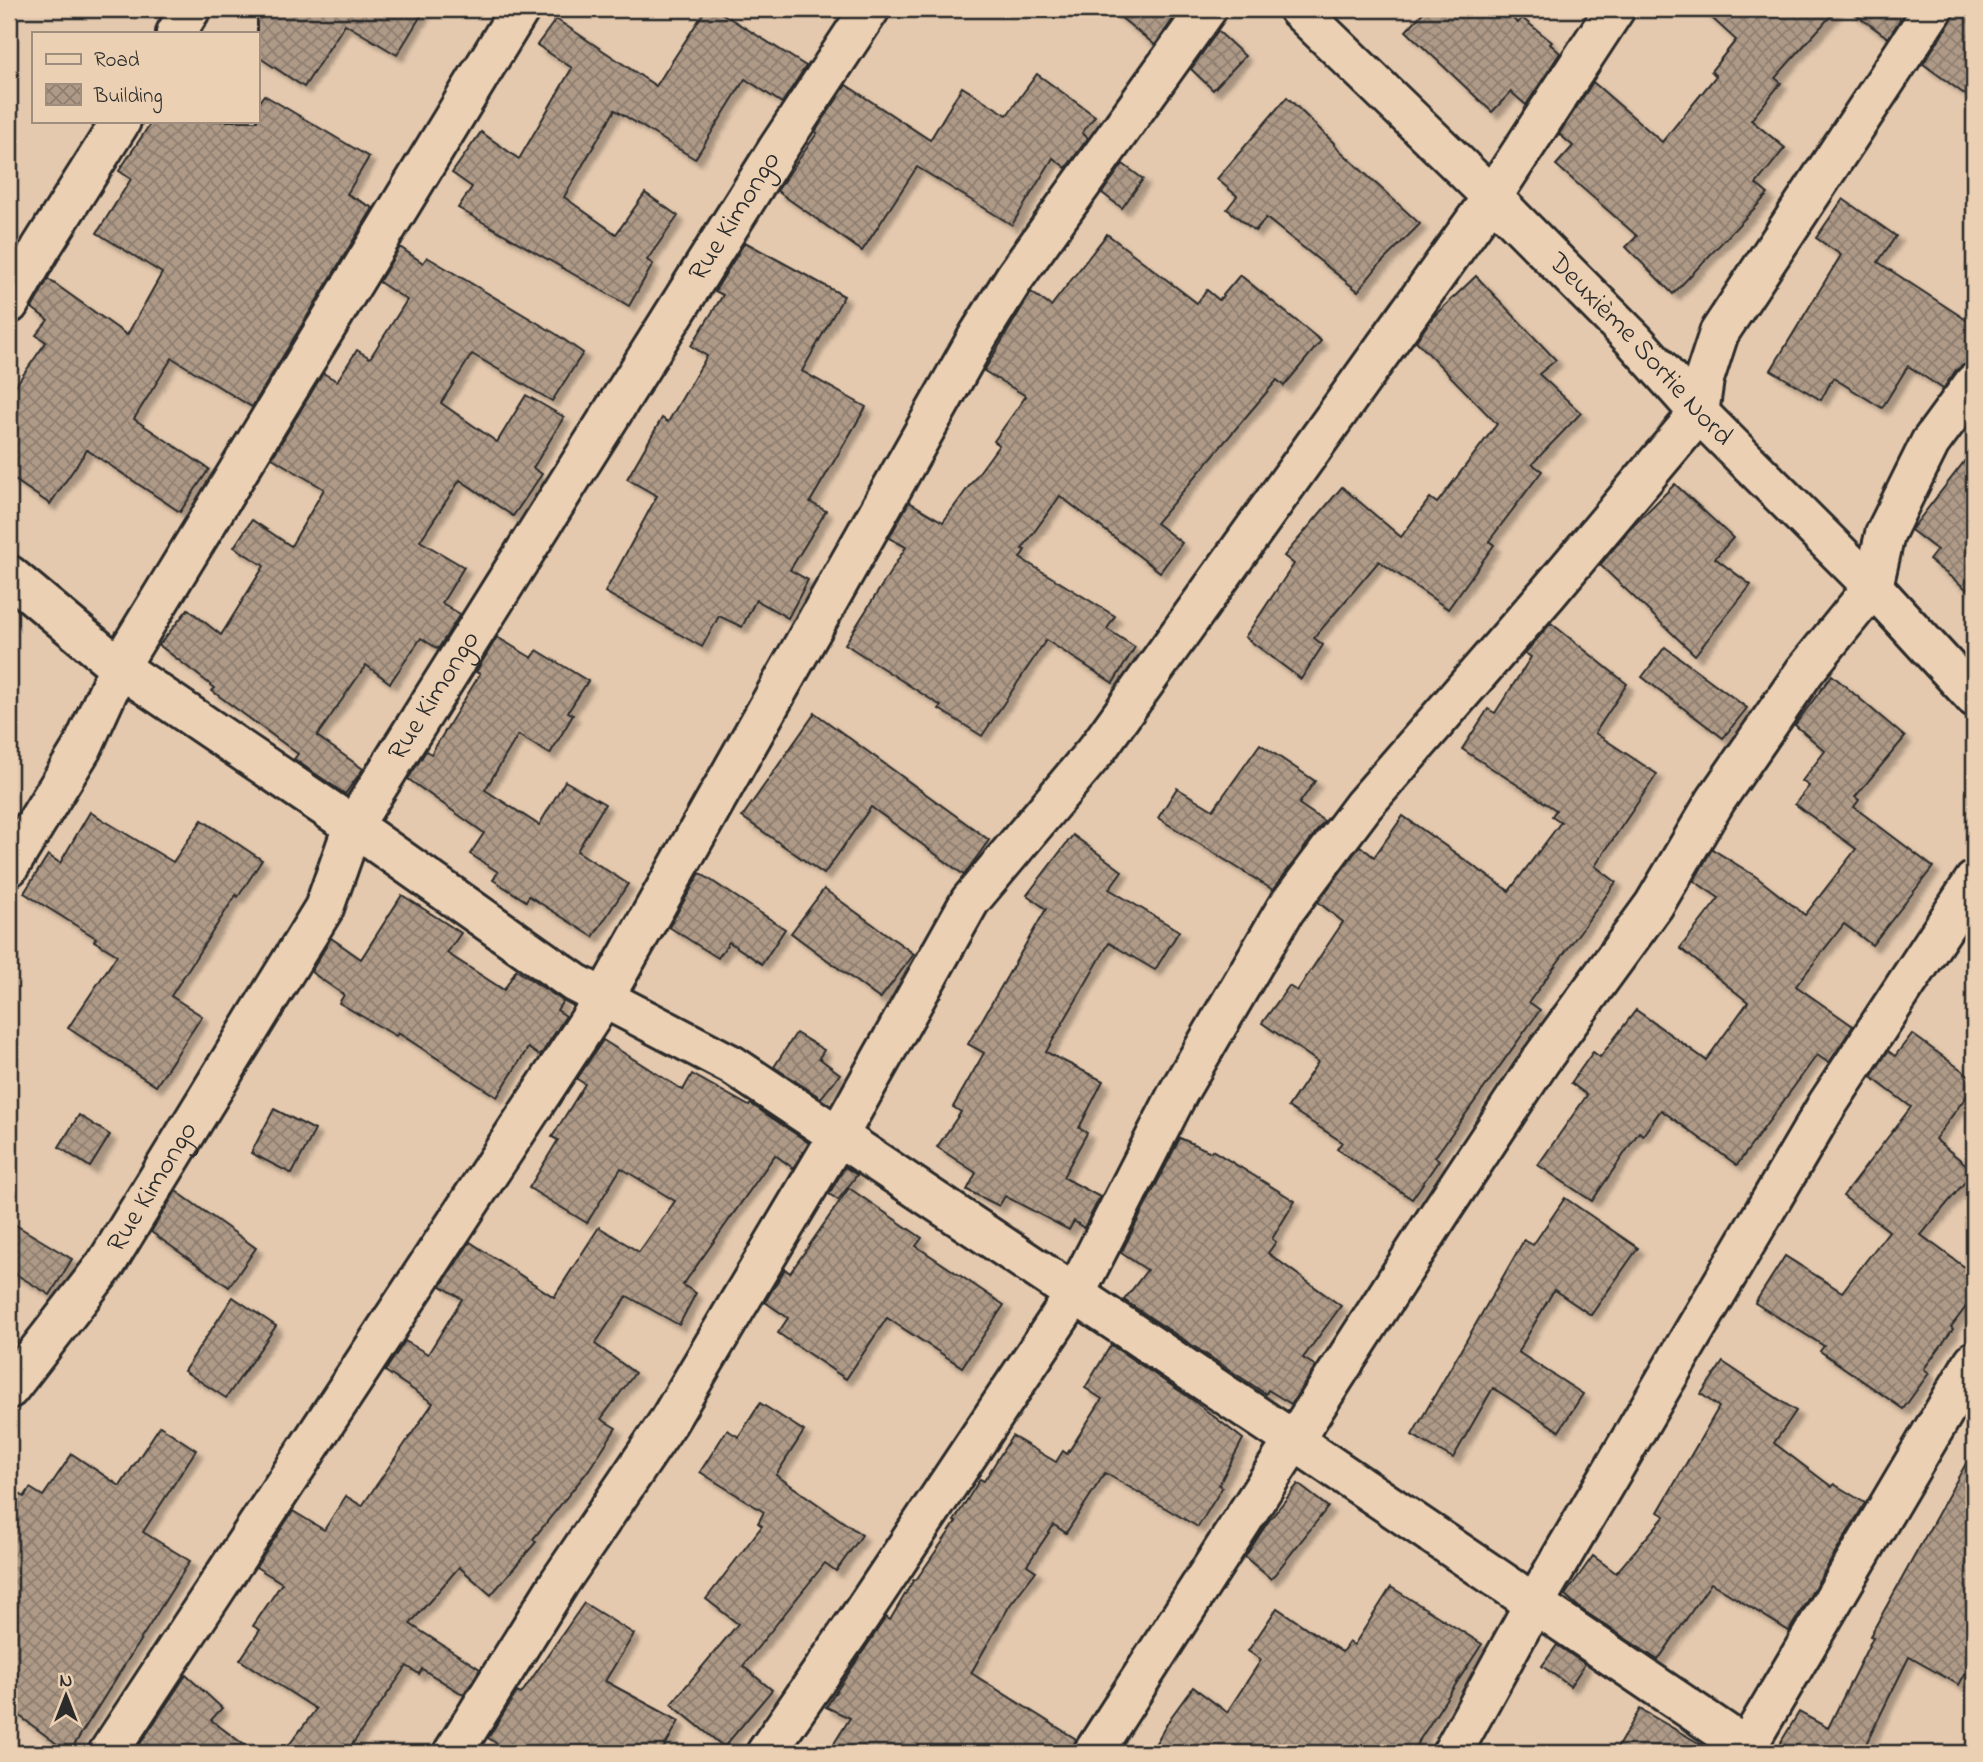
<svg xmlns="http://www.w3.org/2000/svg" width="1983" height="1762" font-family="'Indie Flower',sans-serif">
	<style>
		.building { fill: url(#building-cross-hatch); stroke: #2b2b2b; stroke-width: 2; filter: url(#shadow) }
		.lines { fill: none; stroke-linecap: round; stroke-linejoin: round }
		.street-casing { stroke: #2b2b2b; stroke-width: 44 }
		.primary-casing { stroke: #2b2b2b; stroke-width: 44 }
		.street { stroke: #ecd0b3; stroke-width: 38 }
		.primary { stroke: #ecd0b3; stroke-width: 38 }
		.labels { text-anchor: middle; dominant-baseline: central; stroke-width: 7; stroke-linejoin: round; paint-order: stroke }
		.street-label { font-size: 28px; fill: #2b2b2b; stroke: #ecd0b3 }
	</style>
	<defs>
		<pattern id="building-cross-hatch" width="8" height="8" patternUnits="userSpaceOnUse" patternTransform="scale(1.75)"><rect width="8" height="8" fill="#ae9a87"/><path d="M0 0l8 8M0 8l8-8" fill="none" stroke="#8e7e6f"/></pattern>
		<filter id="shadow"><feDropShadow dx="6" dy="6" stdDeviation="2" flood-color="#0004"/></filter>
	</defs>
	<rect width="100%" height="100%" fill="#e4c9ae"/>
	<filter id="ink" filterUnits="userSpaceOnUse"><feTurbulence type="fractalNoise" baseFrequency=".0143" numOctaves="2"/><feDisplacementMap in="SourceGraphic" scale="14" xChannelSelector="R" yChannelSelector="G"/><feConvolveMatrix kernelMatrix="1 2 1 2 8 2 1 2 1" color-interpolation-filters="sRGB"/></filter>
	<g filter="url(#ink)">
		<g class="building">
			<polygon points="257,9 425,9 397,55 345,24 304,87 257,56"/>
			<polygon points="706,9 715,9 806,66 782,103 745,79 695,159 615,110 564,197 616,234 645,193 678,216 647,260 653,264 629,306 458,208 472,187 452,173 481,132 519,159 572,68 537,45 556,19 656,86"/>
			<polygon points="1110,9 1180,9 1155,45"/>
			<polygon points="1426,9 1501,9 1518,23 1522,18 1552,42 1550,44 1560,53 1526,105 1511,92 1492,112 1406,31"/>
			<polygon points="1702,9 1837,9 1775,78 1781,83 1751,120 1785,148 1756,184 1768,194 1673,294 1626,247 1637,236 1556,165 1573,146 1559,134 1593,82 1662,142 1716,76 1711,71 1736,40"/>
			<polygon points="1848,9 1907,9 1888,38"/>
			<polygon points="1955,9 1974,9 1974,101 1923,64 1951,21"/>
			<polygon points="1218,31 1245,56 1213,90 1191,69"/>
			<polygon points="1037,74 1095,116 1082,133 1088,138 1066,168 1053,158 1012,225 917,167 862,251 777,191 817,133 815,132 846,85 930,140 962,87 1007,115"/>
			<polygon points="264,95 369,157 347,194 373,208 252,407 172,358 134,419 209,469 180,512 87,450 50,504 9,476 9,395 46,342 36,335 48,320 32,308 48,279 127,335 162,273 97,233 131,179 119,171 152,121 257,121 257,105"/>
			<polygon points="1287,97 1335,144 1334,145 1420,224 1378,266 1358,291 1266,218 1255,231 1227,209 1237,196 1217,179"/>
			<polygon points="1123,164 1143,179 1122,208 1102,193"/>
			<polygon points="1843,199 1896,236 1878,262 1974,325 1974,354 1969,362 1956,370 1943,389 1908,366 1882,408 1833,378 1821,400 1771,370 1841,255 1816,238"/>
			<polygon points="1107,234 1197,303 1207,290 1219,300 1240,275 1321,341 1284,386 1277,380 1156,523 1182,543 1160,572 1060,496 1022,549 1025,550 1020,558 1115,616 1107,629 1135,647 1113,683 1046,640 982,736 939,709 941,706 845,644 906,547 889,538 909,502 943,522 999,445 994,441 1026,396 984,371 1031,292 1051,306"/>
			<polygon points="745,242 844,296 802,371 866,407 810,502 826,511 790,570 808,580 788,618 756,600 742,627 719,616 702,647 605,592 657,496 627,479 662,418 668,422 707,356 691,346 723,295 715,291"/>
			<polygon points="400,247 423,263 427,257 556,334 583,353 552,401 472,354 441,403 497,442 526,395 564,417 533,468 542,474 513,516 460,480 420,541 464,567 442,603 460,614 438,649 421,638 390,683 366,665 317,736 363,769 345,794 294,759 298,754 212,691 215,688 159,645 188,609 221,635 264,566 234,547 252,520 291,546 324,489 272,458 323,373 337,381 357,350 370,358 407,300 379,282"/>
			<polygon points="1476,276 1556,360 1539,374 1581,413 1532,464 1542,471 1489,541 1494,545 1448,609 1379,561 1314,638 1323,645 1301,679 1245,637 1294,564 1284,556 1342,487 1401,537 1430,498 1437,503 1497,424 1416,341 1433,317"/>
			<polygon points="1974,449 1974,595 1929,560 1937,550 1911,530"/>
			<polygon points="1675,484 1733,538 1715,558 1751,585 1695,655 1600,565 1630,529"/>
			<polygon points="1551,623 1627,684 1595,733 1657,774 1595,866 1616,882 1529,1002 1540,1010 1435,1157 1439,1160 1412,1199 1337,1149 1342,1142 1288,1107 1318,1062 1262,1023 1289,986 1297,991 1343,922 1318,902 1360,846 1374,857 1403,816 1509,891 1561,822 1552,816 1556,810 1462,749 1488,709 1495,713 1531,657 1525,653"/>
			<polygon points="497,637 532,658 537,650 588,681 568,712 573,715 550,754 518,735 485,790 539,825 565,781 605,804 577,851 628,884 593,937 529,896 526,901 493,880 498,872 470,854 484,833 408,779 426,751 431,754 480,674 476,672"/>
			<polygon points="1665,647 1747,708 1723,738 1642,677"/>
			<polygon points="1832,675 1905,737 1855,797 1859,800 1854,807 1933,867 1872,945 1844,924 1796,986 1853,1026 1829,1063 1817,1055 1737,1165 1661,1110 1643,1135 1639,1132 1592,1201 1538,1165 1587,1095 1571,1083 1593,1052 1600,1057 1636,1010 1706,1060 1748,1002 1680,948 1719,898 1694,881 1712,849 1755,876 1805,915 1856,849 1795,804 1809,786 1802,781 1825,751 1795,725"/>
			<polygon points="815,713 989,840 964,875 871,807 824,874 742,817"/>
			<polygon points="1260,744 1315,781 1299,804 1324,821 1273,890 1158,818 1177,788 1213,810"/>
			<polygon points="90,812 173,862 202,820 262,860 238,897 236,895 171,996 202,1016 156,1086 68,1028 117,955 94,941 96,938 24,893 48,855 60,863"/>
			<polygon points="1073,835 1122,871 1109,889 1179,931 1155,970 1109,943 1046,1052 1103,1081 1079,1128 1087,1133 1063,1177 1100,1197 1084,1228 1074,1221 1069,1230 1005,1196 999,1206 967,1190 976,1173 937,1147 961,1112 953,1107 984,1053 968,1044 1046,909 1027,895"/>
			<polygon points="700,873 785,929 762,964 729,942 718,958 669,927"/>
			<polygon points="824,889 914,954 880,999 791,933"/>
			<polygon points="402,895 461,933 447,953 504,990 516,970 563,1001 557,1010 566,1016 540,1056 528,1048 497,1097 398,1033 396,1036 339,1003 344,995 311,972 331,938 361,959"/>
			<polygon points="796,1033 824,1050 819,1058 840,1074 821,1098 774,1067"/>
			<polygon points="1912,1034 1974,1079 1974,1086 1935,1139 1974,1171 1921,1235 1974,1274 1974,1296 1951,1327 1953,1329 1924,1369 1929,1373 1903,1409 1820,1351 1824,1346 1755,1303 1785,1256 1842,1292 1889,1231 1843,1196 1911,1107 1871,1077 1888,1051 1895,1056"/>
			<polygon points="603,1040 683,1090 692,1074 749,1106 751,1104 809,1143 793,1168 775,1155 683,1285 696,1293 679,1325 627,1296 595,1344 635,1373 601,1419 616,1428 588,1471 533,1539 536,1542 491,1595 459,1567 410,1624 480,1669 464,1695 422,1669 419,1674 407,1666 346,1753 283,1753 316,1709 240,1660 260,1630 253,1626 282,1583 256,1567 293,1511 324,1530 346,1496 362,1506 433,1403 385,1371 405,1341 428,1354 462,1299 441,1286 470,1242 554,1297 599,1227 639,1252 675,1201 621,1168 587,1223 529,1188 558,1140 552,1137 585,1084 577,1079"/>
			<polygon points="274,1109 315,1130 292,1174 251,1153"/>
			<polygon points="79,1115 110,1135 90,1167 59,1147"/>
			<polygon points="1180,1138 1211,1152 1212,1150 1295,1201 1272,1239 1276,1242 1268,1253 1341,1306 1303,1358 1316,1366 1291,1404 1268,1390 1266,1394 1124,1300 1147,1270 1121,1253"/>
			<polygon points="845,1167 857,1175 838,1200 829,1194"/>
			<polygon points="849,1188 922,1238 916,1246 1004,1305 962,1367 887,1318 846,1379 778,1333 788,1318 765,1302 785,1269 790,1273"/>
			<polygon points="176,1191 256,1248 229,1287 151,1232"/>
			<polygon points="1565,1198 1638,1248 1591,1315 1554,1290 1518,1352 1583,1394 1559,1431 1493,1388 1453,1458 1412,1435 1524,1240 1533,1245"/>
			<polygon points="9,1221 72,1259 50,1295 9,1270"/>
			<polygon points="233,1297 276,1326 226,1398 184,1371"/>
			<polygon points="1111,1345 1190,1398 1243,1439 1219,1485 1222,1488 1198,1527 1105,1473 1066,1533 1054,1525 1027,1565 1036,1571 1010,1605 971,1673 1076,1739 1071,1753 828,1753 850,1718 826,1707 886,1617 890,1620 914,1579 916,1580 956,1522 954,1521 980,1479 984,1481 1012,1436 1056,1462 1063,1451 1067,1454 1102,1399 1085,1388"/>
			<polygon points="1723,1362 1796,1411 1774,1443 1832,1487 1834,1484 1865,1503 1789,1631 1711,1583 1658,1660 1581,1609 1565,1595 1593,1556 1616,1573 1665,1516 1658,1512 1719,1407 1701,1394"/>
			<polygon points="760,1403 804,1431 776,1475 862,1535 836,1571 825,1563 743,1666 772,1690 724,1747 671,1704 738,1624 706,1599 762,1526 758,1523 764,1512 700,1472 727,1430 739,1437"/>
			<polygon points="160,1426 196,1450 143,1532 190,1561 69,1753 9,1708 9,1486 24,1497 30,1488 43,1496 72,1454 120,1486"/>
			<polygon points="1974,1449 1974,1657 1959,1685 1909,1657 1864,1748 1874,1753 1777,1753 1776,1750 1799,1712 1828,1728 1873,1637 1870,1636"/>
			<polygon points="1298,1484 1328,1507 1271,1579 1245,1557 1268,1522"/>
			<polygon points="1391,1587 1482,1644 1411,1753 1150,1753 1171,1717 1193,1687 1227,1712 1261,1660 1248,1651 1277,1608 1342,1652 1349,1642 1354,1645"/>
			<polygon points="584,1603 634,1634 605,1681 679,1721 661,1753 511,1753 488,1738 517,1692 521,1694"/>
			<polygon points="1557,1645 1585,1664 1570,1686 1542,1666"/>
			<polygon points="186,1675 222,1708 211,1720 255,1753 134,1753"/>
			<polygon points="1640,1709 1716,1753 1614,1753"/>
		</g>
		<g class="lines">
			<g class="street-casing">
				<g id="street">
					<polyline points="176,33 191,9"/>
					<polyline points="9,304 41,248 121,121"/>
					<polyline points="9,575 119,667 353,826 575,983 732,1065 1293,1440 1755,1753"/>
					<polyline points="9,867 82,748 119,667 520,9"/>
					<path id="s1" d="M9 1389 106 1264 254 1022 324 908 353 826 777 150 870 9"/>
					<polyline points="108,1753 604,998 978,336 1015,277 1207,9"/>
					<polyline points="453,1753 559,1583 668,1422 838,1136 970,901 1098,748 1492,197 1615,9"/>
					<polyline points="766,1753 859,1618 1075,1294 1178,1093 1285,910 1363,806 1548,593 1699,413 1704,379 1719,333 1933,9"/>
					<polyline points="1093,1753 1442,1210 1541,1060 1654,905 1716,800 1805,671 1873,587 1885,534 1930,443 1974,383"/>
					<polyline points="1452,1753 1534,1604 1827,1105 1974,881"/>
					<polyline points="1743,1753 1974,1361"/>
				</g>
			</g>
			<g class="primary-casing">
				<g id="primary">
					<path id="s2" d="M1298 9 1492 197 1634 340 1699 413 1873 587 1974 697"/>
				</g>
			</g>
			<use href="#street" class="street"/>
			<use href="#primary" class="primary"/>
		</g>
	</g>
	<g class="labels">
		<g class="street-label">
			<text stroke="none"><textPath href="#s1" startOffset="1382">Rue Kimongo</textPath></text>
			<text stroke="none"><textPath href="#s2" startOffset="483">Deuxième Sortie Nord</textPath></text>
			<text stroke="none"><textPath href="#s1" startOffset="816">Rue Kimongo</textPath></text>
			<text stroke="none"><textPath href="#s1" startOffset="248">Rue Kimongo</textPath></text>
		</g>
	</g>
	<rect width="1983" height="1762" fill="none" stroke="#ecd0b3" stroke-width="35"/>
	<rect x="18" y="18" width="1948" height="1727" fill="none" stroke="#2b2b2b" stroke-width="2.5" filter="url(#ink)"/>
	<rect x="32" y="32" width="228" height="91" fill="#ecd0b3" stroke="#9f8e7d" stroke-width="2"/>
	<rect x="46" y="54" width="35" height="10" fill="#ecd0b3" stroke="#9f8e7d" stroke-width="2"/>
	<text x="94" y="66" font-size="21" fill="#2b2b2b">Road</text>
	<rect x="46" y="84" width="35" height="21" fill="url(#building-cross-hatch)" stroke="#9f8e7d" stroke-width="2"/>
	<text x="94" y="102" font-size="21" fill="#2b2b2b">Building</text>
	<g transform="translate(66 1696)" stroke="#ecd0b3" stroke-width="5" paint-order="stroke">
	<path d="M0-5L12 26L0 18L-12 26Z" fill="#2b2b2b"/>
	<text y="-10" font-size="19" font-weight="bold" text-anchor="middle" fill="#2b2b2b">N</text>
	</g>
</svg>
